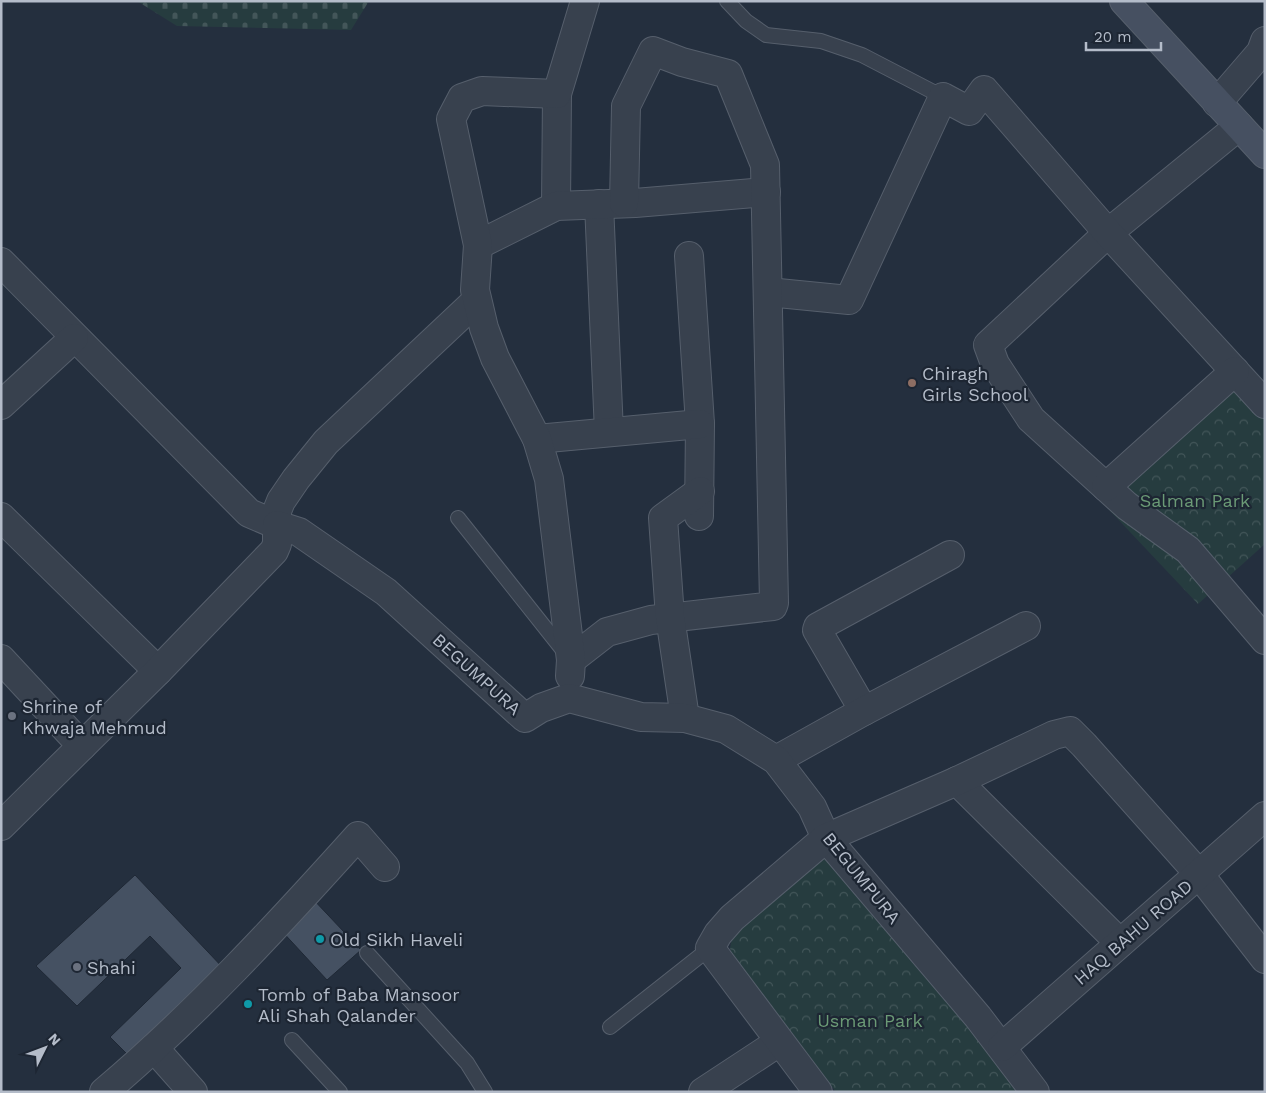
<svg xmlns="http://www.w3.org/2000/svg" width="1266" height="1093" font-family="'Work Sans',sans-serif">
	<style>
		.forest { fill: url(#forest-crowns) }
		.cemetery { fill: url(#cemetery-stones) }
		.building { fill: #455162; stroke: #1f2835 }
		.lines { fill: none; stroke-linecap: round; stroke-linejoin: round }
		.service-casing { stroke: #565f6c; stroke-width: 16 }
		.minor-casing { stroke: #565f6c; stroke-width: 30 }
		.tertiary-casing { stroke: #565f6c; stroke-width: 30 }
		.secondary-casing { stroke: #565f6c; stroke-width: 30 }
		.service { stroke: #38414e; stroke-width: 14 }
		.minor { stroke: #38414e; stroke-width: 28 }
		.tertiary { stroke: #38414e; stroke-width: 28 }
		.secondary { stroke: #465061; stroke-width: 28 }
		.education-dot { fill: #8d6e63; stroke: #1d2633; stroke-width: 2 }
		.worship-dot { fill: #6b7280; stroke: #1d2633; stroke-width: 2 }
		.culture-dot { fill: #0f9aa8; stroke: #1d2633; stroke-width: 2 }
		.labels { text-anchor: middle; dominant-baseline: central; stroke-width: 4.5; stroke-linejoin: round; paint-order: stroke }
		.poi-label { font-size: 18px; fill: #b4bcc9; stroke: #1d2633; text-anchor: start }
		.park-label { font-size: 18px; fill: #6b9a76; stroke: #1d2633 }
		.street-label { font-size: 18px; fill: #b4bcc9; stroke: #1d2633 }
	</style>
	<defs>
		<pattern id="forest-crowns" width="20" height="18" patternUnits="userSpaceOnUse" patternTransform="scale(1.25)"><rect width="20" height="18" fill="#263c3f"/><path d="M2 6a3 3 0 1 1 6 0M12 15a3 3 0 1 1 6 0" fill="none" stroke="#435659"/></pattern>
		<pattern id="cemetery-stones" width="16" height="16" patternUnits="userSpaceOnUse" patternTransform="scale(1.25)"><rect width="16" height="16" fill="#263c3f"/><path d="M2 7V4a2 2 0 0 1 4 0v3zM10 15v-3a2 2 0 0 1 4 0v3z" fill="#435659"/></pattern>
	</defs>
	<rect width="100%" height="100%" fill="#242f3e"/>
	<g class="forest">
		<polygon points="1235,371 1265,404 1265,544 1198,604 1096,496"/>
		<polygon points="825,851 989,1053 1016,1092 836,1092 792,1033 734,964 730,948 733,933"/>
	</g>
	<polygon class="cemetery" points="137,1 369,1 351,30 177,26"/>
	<g class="building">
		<polygon points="135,875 226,971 134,1061 110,1037 181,968 150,936 77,1006 36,966"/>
		<polygon points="311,897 361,950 327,980 279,928"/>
	</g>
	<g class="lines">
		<g class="service-casing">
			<g id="service">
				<polyline points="727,1 746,21 766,35 821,41 862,55 943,97"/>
				<polyline points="458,518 566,654"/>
				<polyline points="367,953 467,1063 485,1092"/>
				<polyline points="610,1027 710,948"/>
				<polyline points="292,1040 340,1092"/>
			</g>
		</g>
		<g class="minor-casing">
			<g id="minor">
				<polyline points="1217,103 1261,52 1265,41"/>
				<polyline points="1239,126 1108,233 988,345 995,364 1031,419 1127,506 1188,550 1265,640"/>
				<polyline points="599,204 609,432"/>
				<polyline points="556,206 557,94"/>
				<polyline points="478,245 556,206 635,203 766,192"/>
				<polyline points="689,256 700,424 699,516"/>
				<polyline points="1,262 249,513 277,525 277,511 281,501 296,479 326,442 476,301"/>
				<polyline points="768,292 849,300 943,97 969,111 984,90 1108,233 1265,404"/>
				<polyline points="1,405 74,338"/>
				<polyline points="537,439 700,424"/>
				<polyline points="1106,487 1235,371"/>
				<polyline points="1,517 158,671"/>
				<polyline points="1,659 82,746"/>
				<polyline points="571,660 607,632 651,620 773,606 774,603 765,165 728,74 682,62 653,51 626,106 624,203"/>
				<polyline points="570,676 571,660 549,479 537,439 495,358 484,328 475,290 478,245 451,119 462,98 482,91 557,94 585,1"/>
				<polyline points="864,711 817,630 818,627 950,555"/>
				<polyline points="685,718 670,617 663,518 700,491"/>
				<polyline points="776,760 864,711 1026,626"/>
				<polyline points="957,781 1120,943"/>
				<polyline points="1,826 158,671 274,551 277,544 277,525 299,532 386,592 525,718 541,708 569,698 641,717 685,718 726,729 776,760 812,807 826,838 978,1017 1035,1092"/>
				<polyline points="154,1048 193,1092"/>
				<path d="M104 1092C196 1014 278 925 358 836L385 867"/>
				<polyline points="703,1092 779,1042"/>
				<polyline points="818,1092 710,948 718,934 732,918 826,838 957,781 1054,735 1070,731 1084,745 1199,874 1265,959"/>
			</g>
		</g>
		<g class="tertiary-casing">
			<polyline id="tertiary" points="1002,1047 1265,816"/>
		</g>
		<g class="secondary-casing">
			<polyline id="secondary" points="1124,1 1265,154"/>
		</g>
		<use href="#service" class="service"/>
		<use href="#minor" class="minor"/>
		<use href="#tertiary" class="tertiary"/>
		<use href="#secondary" class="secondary"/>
	</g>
	<circle class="education-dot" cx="912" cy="383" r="5"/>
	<g class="worship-dot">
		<circle cx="12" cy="716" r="5"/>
		<circle cx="77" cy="967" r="5"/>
	</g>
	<g class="culture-dot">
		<circle cx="320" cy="939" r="5"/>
		<circle cx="248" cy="1004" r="5"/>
	</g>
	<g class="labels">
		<g class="poi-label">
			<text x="922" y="373">Chiragh<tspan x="922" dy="21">Girls School</tspan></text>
			<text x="22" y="706">Shrine of<tspan x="22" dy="21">Khwaja Mehmud</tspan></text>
			<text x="330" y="939">Old Sikh Haveli</text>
			<text x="87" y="967">Shahi</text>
			<text x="258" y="994">Tomb of Baba Mansoor<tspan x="258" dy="21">Ali Shah Qalander</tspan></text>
		</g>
		<g class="park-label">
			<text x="1195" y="500">Salman Park</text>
			<text x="870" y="1020">Usman Park</text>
		</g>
		<g class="street-label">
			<text transform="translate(477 674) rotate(42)">BEGUMPURA</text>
			<text transform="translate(862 878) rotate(51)">BEGUMPURA</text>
			<text transform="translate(1133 932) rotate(-41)">HAQ BAHU ROAD</text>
		</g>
	</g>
	<rect width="1266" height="1093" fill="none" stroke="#b4bcc9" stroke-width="5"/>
	<g transform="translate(45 1048) rotate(48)" stroke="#1d2633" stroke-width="4" paint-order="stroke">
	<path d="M0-4L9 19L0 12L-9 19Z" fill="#b4bcc9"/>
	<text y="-8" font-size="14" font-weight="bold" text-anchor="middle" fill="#b4bcc9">N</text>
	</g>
	<path d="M1086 42v8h75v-8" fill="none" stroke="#b4bcc9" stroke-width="2.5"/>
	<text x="1094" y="42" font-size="15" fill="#b4bcc9" stroke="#1d2633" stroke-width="4" paint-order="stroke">20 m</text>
</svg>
